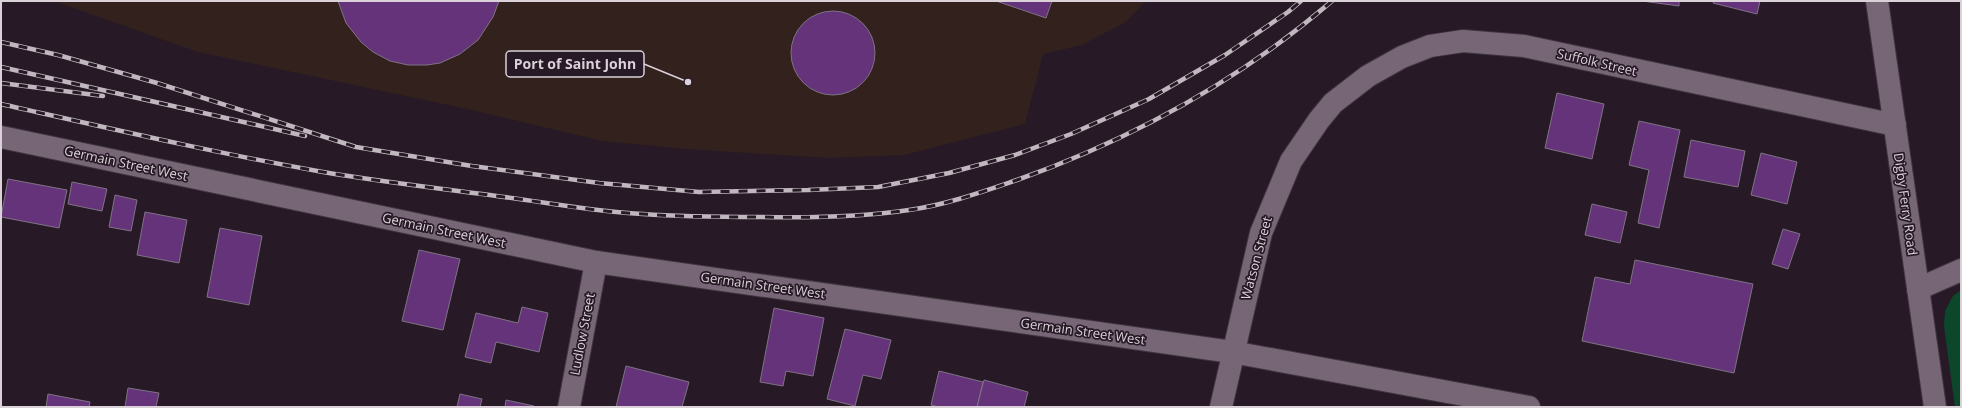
<svg xmlns="http://www.w3.org/2000/svg" width="1962" height="408" font-family="'Open Sans',sans-serif">
	<style>
		.industrial { fill: #33211d }
		.green { fill: #0d472b }
		.building { fill: #643379; stroke: #7f7384 }
		.lines { fill: none; stroke-linecap: round; stroke-linejoin: round }
		.minor-casing { stroke: #40363f; stroke-width: 24 }
		.tertiary-casing { stroke: #40363f; stroke-width: 24 }
		.minor { stroke: #776776; stroke-width: 22 }
		.tertiary { stroke: #776776; stroke-width: 22 }
		.rail-casing { stroke: #c0b7bf; stroke-width: 4.5 }
		.rail { stroke: #271a26; stroke-width: 3; stroke-dasharray: 9; stroke-linecap: butt }
		.labels { text-anchor: middle; dominant-baseline: central; stroke-width: 3.5; stroke-linejoin: round; paint-order: stroke }
		.street-label { font-size: 13px; fill: #dad1d9; stroke: #271a26 }
		.leader { fill: none; stroke: #dad1d9; stroke-width: 1.5 }
		.callout-dot { fill: #dad1d9; stroke: #271a26; stroke-width: 1.5 }
		.callout { fill: #271a26; stroke: #dad1d9; stroke-width: 1.5 }
		.callout-label { font-size: 14px; text-anchor: middle; font-weight: bold; fill: #dad1d9 }
	</style>
	<rect width="100%" height="100%" fill="#271a26"/>
	<polygon class="industrial" points="54,1 1146,1 1126,22 1082,45 1043,54 1025,124 904,155 829,158 686,149 602,141 472,110 198,52"/>
	<polygon class="green" points="1961,290 1961,407 1955,407 1944,326 1945,311 1953,296"/>
	<g class="building">
		<polygon points="338,1 499,1 493,17 478,40 460,54 440,63 427,65 408,65 390,61 373,52 361,42 346,23"/>
		<polygon points="996,1 1052,1 1046,18"/>
		<polygon points="1642,1 1679,1 1679,6"/>
		<polygon points="1714,1 1760,1 1757,14 1713,3"/>
		<circle cx="833" cy="53" r="42"/>
		<polygon points="1557,93 1604,104 1592,159 1545,148"/>
		<polygon points="1639,121 1680,130 1659,228 1638,223 1649,170 1629,165"/>
		<polygon points="1691,140 1745,151 1738,187 1684,177"/>
		<polygon points="1761,153 1797,162 1787,204 1751,195"/>
		<polygon points="8,179 67,190 59,228 1,217"/>
		<polygon points="72,182 107,189 102,211 68,204"/>
		<polygon points="115,195 137,200 131,231 109,227"/>
		<polygon points="1592,204 1627,212 1620,243 1585,235"/>
		<polygon points="145,212 187,220 179,263 137,255"/>
		<polygon points="220,228 262,236 249,305 207,297"/>
		<polygon points="1783,229 1800,234 1788,269 1772,264"/>
		<polygon points="419,250 460,259 443,330 402,321"/>
		<polygon points="1635,260 1753,284 1734,373 1582,341 1595,277 1630,284"/>
		<polygon points="522,307 548,313 539,352 496,342 491,363 465,357 476,313 518,323"/>
		<polygon points="774,308 824,318 813,376 786,371 783,386 760,382"/>
		<polygon points="845,329 891,340 881,379 863,375 855,406 827,399"/>
		<polygon points="626,366 689,382 682,407 616,407"/>
		<polygon points="939,371 983,382 977,407 939,407 931,405"/>
		<polygon points="984,380 1028,392 1024,407 977,407"/>
		<polygon points="128,388 159,393 156,407 125,407"/>
		<polygon points="48,394 90,402 89,407 46,407"/>
		<polygon points="460,394 482,399 480,407 457,407"/>
		<polygon points="506,400 534,406 533,407 505,407"/>
	</g>
	<g class="lines">
		<g class="minor-casing">
			<g id="minor">
				<polyline points="1,137 596,262 1232,352 1529,407"/>
				<polyline points="569,407 596,262"/>
				<polyline points="1221,407 1261,233 1291,161 1319,120 1333,103 1368,76 1402,57 1430,46 1463,41 1524,46 1895,125"/>
			</g>
		</g>
		<g class="tertiary-casing">
			<g id="tertiary">
				<polyline points="1877,1 1935,407"/>
				<polyline points="1918,289 1961,270"/>
			</g>
		</g>
		<use href="#minor" class="minor"/>
		<use href="#tertiary" class="tertiary"/>
		<g class="rail-casing">
			<g id="rail">
				<polyline points="1,42 58,55 157,83 356,147 472,166 599,183 699,192 808,190 878,187 949,173 1015,155 1071,134 1149,99 1225,55 1288,12 1301,1"/>
				<polyline points="1,67 305,136"/>
				<polyline points="1,83 103,96"/>
				<path d="M1 104C108 128 215 153 323 172 383 182 444 189 504 197 550 203 597 212 643 214 683 217 723 217 762 217 811 218 861 217 909 210 946 205 982 192 1017 180 1132 139 1240 80 1332 1"/>
			</g>
		</g>
		<use href="#rail" class="rail"/>
	</g>
	<g class="labels">
		<g class="street-label">
			<text transform="translate(1597 62) rotate(13)">Suffolk Street</text>
			<text transform="translate(126 163) rotate(12)">Germain Street West</text>
			<text transform="translate(1906 204) rotate(82)">Digby Ferry Road</text>
			<text transform="translate(444 230) rotate(12)">Germain Street West</text>
			<text transform="translate(1256 258) rotate(-75)">Watson Street</text>
			<text transform="translate(763 285) rotate(8)">Germain Street West</text>
			<text transform="translate(1083 331) rotate(8)">Germain Street West</text>
			<text transform="translate(582 334) rotate(-79)">Ludlow Street</text>
		</g>
	</g>
	<path class="leader" d="M688 82L644 64"/>
	<circle class="callout-dot" cx="688" cy="82" r="4"/>
	<rect class="callout" x="506" y="51" width="138" height="26" rx="4"/>
	<g class="callout-label">
		<text x="575" y="69">Port of Saint John</text>
	</g>
	<rect width="1962" height="408" fill="none" stroke="#dad1d9" stroke-width="4"/>
</svg>
